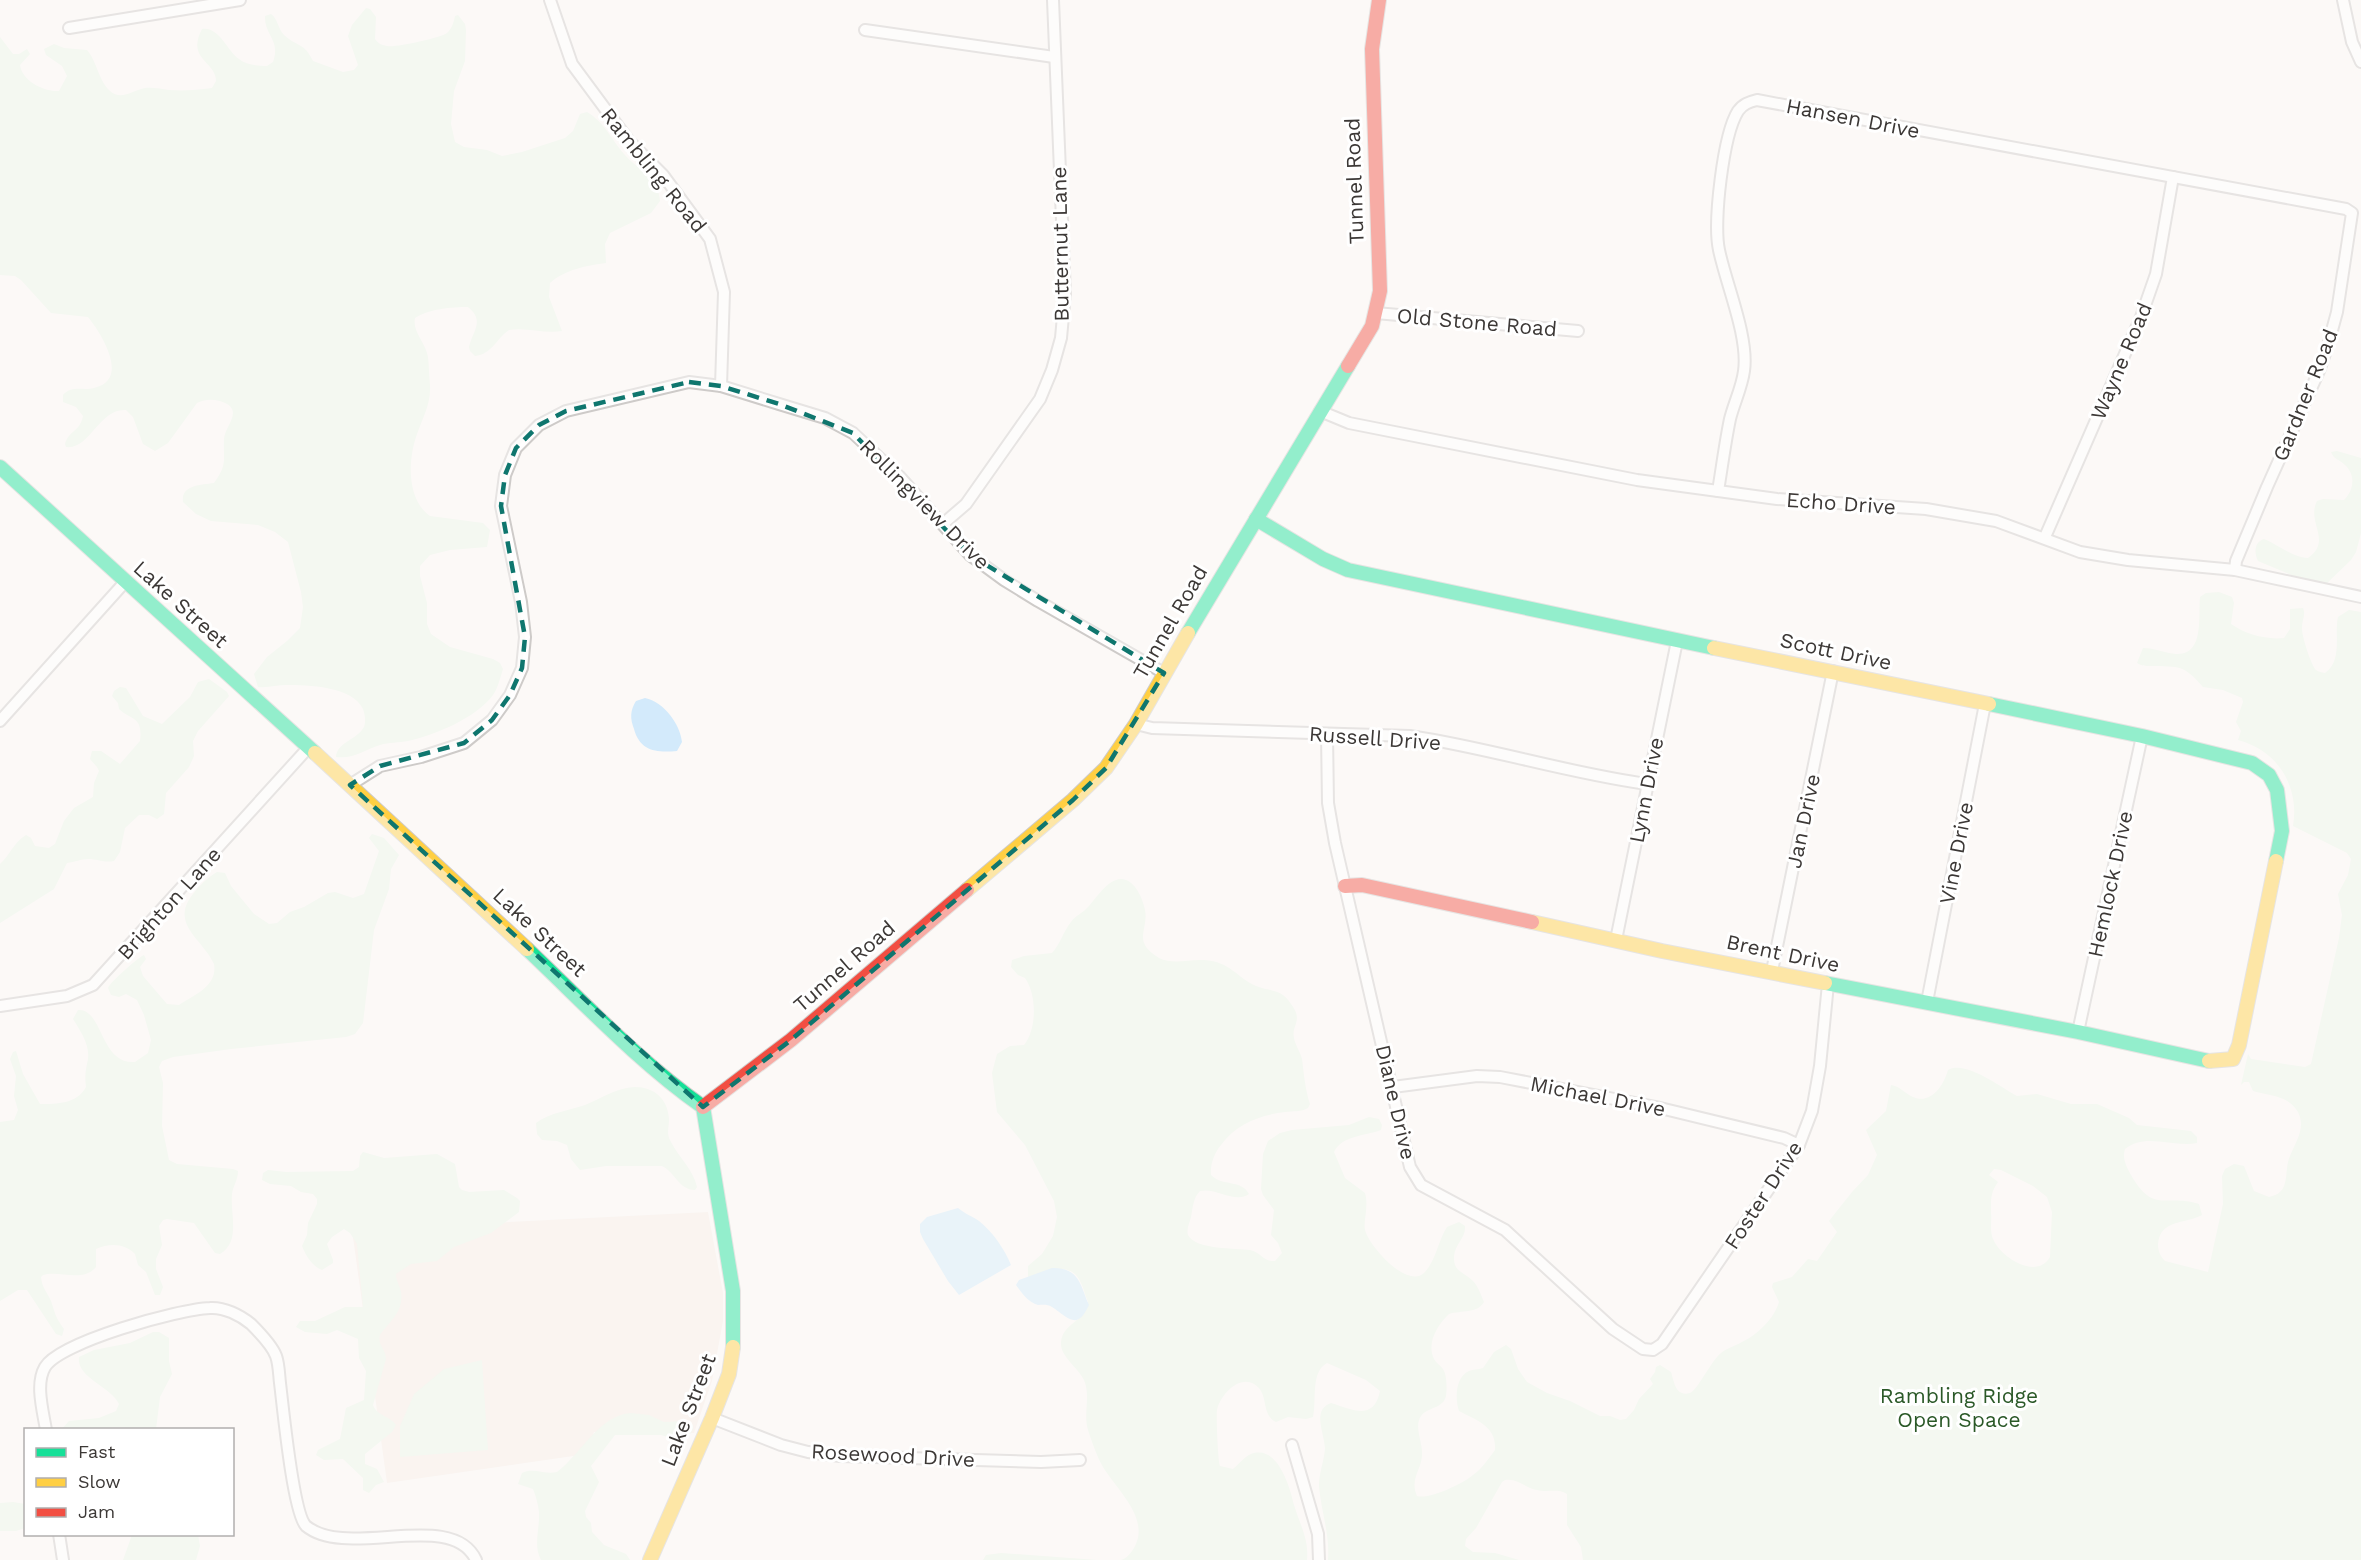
<svg xmlns="http://www.w3.org/2000/svg" width="2361" height="1560" font-family="'Work Sans',sans-serif">
	<style>
		.built { fill: #f8ede7 }
		.green { fill: #ebf5e8; fill-rule: evenodd }
		.water { fill: #d3eafb }
		.lines { fill: none; stroke-linecap: round; stroke-linejoin: round }
		.street-casing { stroke: #cecbc9; stroke-width: 14 }
		.fast-casing { stroke: #cecbc9; stroke-width: 16 }
		.slow-casing { stroke: #cecbc9; stroke-width: 16 }
		.jam-casing { stroke: #cecbc9; stroke-width: 16 }
		.street { stroke: #fffefe; stroke-width: 10 }
		.fast { stroke: #16e098; stroke-width: 14 }
		.slow { stroke: #ffcf43; stroke-width: 14 }
		.jam { stroke: #f24e42; stroke-width: 14 }
		.marked { fill: none; stroke: #0f766e; stroke-width: 4.5; stroke-dasharray: 12 8; stroke-linejoin: round }
		.labels { text-anchor: middle; dominant-baseline: central; stroke-width: 6; stroke-linejoin: round; paint-order: stroke }
		.street-label { font-size: 21px; fill: #3c3836; stroke: #fff }
		.park-label { font-size: 21px; fill: #2b5928; stroke: #fff }
	</style>
	<rect width="100%" height="100%" fill="#fcf9f7"/>
	<polygon class="built" points="708,1212 723,1293 723,1321 712,1381 694,1433 594,1432 587,1454 387,1483 352,1230"/>
	<g class="green">
		<path d="M366 8 370 9 376 17 375 39C378 43 381 45 387 46 395 48 440 38 447 33 452 29 454 21 455 16L458 15 465 24 466 30 465 61 454 91 451 124 455 142 464 147 487 150 502 156 522 152 565 138 573 131 580 114 587 112C605 123 611 139 624 154 636 168 659 179 660 201L651 213 610 233 605 244 606 263C588 265 564 270 550 283L549 297 562 331C544 334 527 327 509 330 496 339 492 354 475 356L470 351 469 347C473 330 485 321 468 307 452 307 428 309 415 318 412 332 426 343 428 357 429 366 429 376 430 385 431 404 423 417 417 434 408 459 406 499 430 516L483 523 490 530 487 547 450 550 430 555 420 566V576L427 603V624L431 634 450 647 493 659 500 663 503 669C500 678 498 688 493 695 476 718 435 735 408 741 399 743 389 742 380 745 364 750 355 759 336 757 337 742 357 740 364 727 366 722 365 714 363 709 352 686 308 685 286 685 277 685 268 688 258 687L254 674 267 657 287 641 300 628 303 607 301 592 288 542 275 532 258 525 211 521 196 514 183 502C181 485 200 485 214 483 228 464 223 460 224 439 225 425 246 409 220 401 212 399 205 399 197 403L168 443 155 451 143 444 133 417 126 410C99 408 90 450 66 447L65 444C69 430 80 432 83 416L76 407 63 402V395C72 385 83 391 94 388 131 380 101 333 88 317L51 313 21 280 15 276 0 275V37L13 54H19L27 49 30 54 20 65C22 81 44 92 59 91L67 76 62 66 46 55 44 49 54 44 64 48 87 50C97 61 98 80 110 91 121 101 134 90 145 88 153 87 161 89 169 90 184 91 197 90 212 88L216 81C216 61 186 60 202 29 219 26 227 51 239 59 246 65 258 66 267 66L273 62C281 40 264 35 265 16L271 14C278 19 278 29 284 35 297 47 304 42 313 61L343 72 354 70 358 65 348 36 352 25Z"/>
		<path d="M2337 451 2361 458V533L2356 552 2351 560 2324 586 2308 582 2258 561C2254 553 2254 542 2264 539 2279 545 2291 557 2308 558 2333 540 2306 523 2317 501L2323 499 2344 500C2354 490 2356 475 2345 465 2339 459 2334 460 2331 452Z"/>
		<path d="M2219 592 2232 597 2234 603 2231 624C2245 634 2266 640 2284 638L2290 629V609L2303 608C2306 615 2302 620 2302 627 2301 634 2311 665 2316 670 2319 672 2321 672 2325 673 2343 661 2334 634 2338 617L2349 610 2361 612V1560H1583L1581 1547 1567 1525V1494C1557 1488 1548 1493 1537 1490 1525 1488 1518 1478 1505 1480L1502 1482 1476 1528 1466 1539 1465 1546 1473 1552 1495 1553 1519 1560H1328C1330 1534 1321 1511 1319 1486 1319 1473 1324 1461 1325 1449 1325 1434 1311 1410 1331 1403 1353 1410 1374 1421 1380 1391L1366 1380 1327 1363C1310 1372 1317 1401 1313 1417L1306 1419 1288 1417 1276 1422C1260 1414 1270 1393 1254 1384 1238 1375 1220 1396 1217 1410 1216 1415 1218 1463 1220 1466L1233 1469C1238 1465 1244 1457 1251 1454 1278 1444 1290 1488 1294 1505 1300 1525 1309 1539 1307 1560H1121C1127 1558 1130 1554 1134 1548 1151 1519 1117 1490 1103 1467 1097 1457 1092 1442 1088 1430 1083 1413 1091 1397 1084 1380 1078 1367 1060 1357 1061 1342 1063 1323 1084 1323 1088 1302 1085 1295 1084 1289 1081 1283 1071 1259 1046 1272 1028 1277V1266L1042 1254 1053 1236 1057 1217 1054 1201 1025 1145 997 1112 992 1073 997 1054 1010 1046 1024 1045C1037 1029 1037 995 1025 978L1018 975 1011 967 1012 960 1024 956 1052 953C1061 943 1063 932 1071 922 1076 915 1083 913 1088 907 1096 899 1108 878 1122 879 1135 880 1143 899 1145 910 1149 930 1131 941 1159 958 1173 965 1190 959 1204 960 1231 962 1236 977 1256 986 1271 992 1281 988 1291 1004 1304 1021 1291 1025 1294 1038 1295 1045 1300 1051 1302 1059 1304 1074 1305 1089 1310 1104L1308 1108C1301 1112 1293 1111 1285 1112 1260 1115 1236 1124 1221 1145 1214 1153 1210 1165 1211 1175 1223 1187 1241 1179 1249 1194 1235 1204 1216 1187 1200 1191 1193 1198 1193 1207 1191 1217 1190 1222 1186 1229 1188 1235 1195 1250 1237 1248 1250 1250 1261 1252 1263 1262 1275 1261L1282 1253 1278 1243 1271 1235 1274 1210 1263 1195 1261 1189 1263 1154 1268 1141 1280 1133 1292 1130 1349 1125 1369 1117 1379 1119 1382 1125 1381 1130C1366 1136 1342 1135 1334 1152L1345 1178 1365 1193C1369 1207 1363 1221 1365 1230 1369 1246 1407 1289 1424 1273 1436 1261 1438 1241 1447 1227L1459 1222 1465 1226C1466 1238 1455 1244 1454 1256 1453 1272 1464 1272 1473 1281 1478 1286 1481 1295 1484 1302 1477 1314 1461 1310 1449 1314 1438 1324 1426 1343 1434 1359 1436 1363 1440 1365 1443 1369 1447 1375 1447 1389 1446 1396 1443 1409 1427 1407 1421 1416 1414 1426 1422 1441 1422 1452 1423 1469 1409 1478 1417 1496 1429 1500 1464 1483 1473 1475 1482 1469 1489 1458 1495 1450 1497 1426 1476 1420 1459 1411 1455 1400 1455 1377 1469 1371 1473 1369 1478 1370 1483 1368L1494 1352 1506 1345 1511 1349 1518 1369 1527 1382 1547 1393 1570 1401 1600 1416H1610L1620 1420 1626 1419 1634 1410 1639 1399 1653 1384 1650 1379 1655 1372 1656 1367 1660 1365 1671 1372C1674 1381 1675 1397 1690 1393 1697 1391 1711 1361 1721 1353 1727 1348 1735 1346 1742 1342 1757 1335 1774 1319 1779 1302L1772 1287 1773 1283 1792 1277 1808 1259 1817 1261 1837 1232 1829 1221 1852 1192 1868 1175 1877 1155 1866 1130 1886 1111 1891 1085C1900 1086 1904 1093 1913 1097 1931 1105 1944 1085 1948 1070 1966 1060 2001 1088 2017 1096L2037 1094 2071 1104H2097L2129 1118 2137 1125 2191 1131 2197 1137V1143C2174 1148 2145 1132 2125 1149 2122 1158 2126 1166 2131 1175 2154 1215 2165 1193 2199 1204L2202 1215C2186 1224 2160 1219 2158 1244 2158 1251 2160 1256 2165 1261L2208 1272 2223 1204 2222 1176 2225 1169 2234 1164 2244 1166 2254 1191 2269 1197C2292 1193 2283 1172 2290 1156 2296 1141 2306 1128 2298 1112 2288 1095 2270 1096 2253 1091L2249 1082H2244L2241 1085 2248 1054 2251 1059 2305 1067 2311 1064 2339 938 2342 915 2338 894 2348 875 2351 859 2347 853 2293 826C2300 786 2277 750 2238 740L2241 731 2236 722 2243 702 2242 698 2223 690 2203 687C2183 664 2180 667 2151 666 2145 666 2142 666 2137 663L2143 648C2155 648 2165 653 2176 654 2205 656 2198 615 2200 597L2206 593ZM1994 1169 2001 1170 2033 1186 2047 1197 2052 1212 2050 1257C2037 1280 2002 1258 1994 1241 1989 1232 1992 1223 1991 1213 1991 1200 1990 1193 1998 1182L1989 1175Z"/>
		<path d="M209 679 227 692 229 696 198 731 193 741 194 756 189 767 166 793 164 814 157 819 149 815H139L125 828 120 852 114 861C104 863 98 859 88 859 81 859 75 862 67 863L54 889 0 923V864C10 855 14 842 26 835L31 838 35 846 49 848 55 844 64 821 74 808 93 797 94 783 99 771 97 767 90 759 92 751H101L120 764 140 741C143 716 132 721 119 709L118 703 112 696 114 691 120 687 126 688 143 716 162 724 190 697 198 682Z"/>
		<path d="M372 834 384 838 399 855 391 869 389 889 374 930 363 1023 355 1034 346 1037 231 1049 173 1057 162 1061 159 1067 163 1083 162 1126 169 1160 177 1164 233 1169 238 1171C238 1180 233 1186 232 1194 230 1214 241 1242 220 1254L215 1253 194 1223 167 1219 163 1220 159 1226 162 1245 156 1259V1269L163 1287 160 1295H155L146 1272 138 1265 135 1254C125 1243 109 1243 96 1249V1267C83 1283 59 1270 43 1275L41 1277C42 1288 47 1292 51 1301 56 1316 55 1316 64 1329L62 1336 56 1334 27 1290H18L0 1301V1122L14 1120 18 1110 14 1096 16 1076 10 1059 13 1052 16 1051 23 1074 40 1104C57 1104 77 1104 86 1087 85 1078 85 1074 87 1064 92 1047 81 1032 73 1019L78 1010C103 1008 100 1065 135 1062L148 1053 151 1040 144 1015 137 1000 126 994 119 997 111 995 108 988C110 982 140 956 144 955L146 959 140 967 143 976 167 1004 179 1005C194 995 218 986 214 964 203 939 169 924 193 894 200 885 207 878 217 872L225 873 231 886 254 914 269 924 277 923 290 912 304 907 328 893 335 892 353 898 364 894 379 851 369 838Z"/>
		<path d="M635 1087C654 1087 668 1099 669 1119 669 1128 666 1134 671 1142 679 1158 693 1169 697 1187L695 1190C679 1190 675 1172 662 1166H606L580 1170 571 1159 567 1145 557 1141 542 1140 537 1134 536 1123C551 1112 568 1111 585 1105 602 1098 616 1088 635 1087Z"/>
		<path d="M363 1152 384 1158 437 1154 455 1164 459 1187 462 1190 469 1192 504 1190 517 1198 520 1201 519 1212 491 1233 454 1247 437 1261 411 1264 396 1274C396 1281 400 1286 401 1292 404 1312 390 1321 380 1335 377 1345 386 1349 386 1359L373 1405C377 1416 390 1416 396 1425L392 1432 365 1454V1464L377 1469 384 1482 376 1485 369 1493 363 1490V1478L343 1459 324 1460 316 1455 318 1450 340 1439 346 1408 364 1400 366 1371 359 1358 358 1339 337 1330 327 1334 305 1332 296 1327 300 1321H315L345 1307H363L357 1244 350 1233 344 1229 332 1237 327 1244 333 1260V1263L322 1270C312 1266 306 1256 302 1246L307 1235 308 1223 317 1204V1199L313 1194 301 1192 291 1186 270 1184 262 1180 263 1173 268 1170 286 1172 353 1171 359 1167 360 1156Z"/>
		<path d="M153 1332H159L169 1338V1361L172 1374 160 1397 156 1429 112 1427 104 1430 62 1429 69 1421 99 1418 116 1411 119 1404C112 1387 76 1378 79 1357L94 1350 130 1343Z"/>
		<polygon points="482,1360 488,1450 400,1457 400,1426 414,1394 444,1369"/>
		<path d="M631 1413 649 1415 664 1422 684 1421 693 1425C695 1434 685 1437 678 1440L661 1435H615L591 1466 599 1482 585 1511 586 1517 591 1523 592 1532 604 1545 626 1554 630 1560H541C533 1545 540 1529 539 1512 538 1504 536 1496 533 1489L518 1484 522 1473C533 1467 545 1475 557 1472 581 1454 599 1415 631 1413Z"/>
		<polygon points="13,1502 25,1504 25,1528 16,1531 0,1531 0,1503"/>
		<polygon points="132,1535 198,1535 200,1546 196,1560 123,1560"/>
		<polygon points="1001,1553 1097,1560 983,1560 986,1555"/>
	</g>
	<g class="water">
		<path d="M645 698C664 702 680 724 682 742L677 751C656 753 640 751 634 729 630 718 630 711 636 701Z"/>
		<path d="M958 1208C965 1214 972 1216 979 1221 993 1232 1005 1250 1011 1265L959 1295 948 1281 923 1239 920 1232V1224L927 1217Z"/>
		<path d="M1052 1268C1080 1268 1080 1285 1089 1305 1077 1331 1069 1318 1052 1307 1047 1304 1043 1305 1038 1305 1029 1303 1021 1292 1016 1285L1019 1280Z"/>
	</g>
	<g class="lines">
		<g class="street-casing">
			<g id="street">
				<polyline points="550,0 572,64 629,141 663,175 710,239 724,292 721,386"/>
				<polyline points="2343,0 2352,42 2361,62"/>
				<polyline points="69,28 240,0"/>
				<polyline points="865,30 1054,57"/>
				<polyline points="1376,313 1578,331"/>
				<polyline points="1320,411 1349,423 1637,480 1777,499 1926,509 1996,521 2080,552 2128,560 2235,570 2361,597"/>
				<path d="M1718 491C1722 467 1725 443 1730 419 1734 403 1742 387 1744 371 1749 337 1726 284 1719 250 1713 223 1723 135 1738 111 1743 104 1749 102 1757 100L2346 209 2352 213 2337 312 2328 345 2319 371 2267 487 2236 561 2235 570"/>
				<polyline points="944,523 966,504 1040,399 1052,370 1061,338 1065,294 1053,0"/>
				<polyline points="2045,537 2141,317 2156,274 2173,177"/>
				<polyline points="0,721 125,582"/>
				<path d="M1136 724 1152 728 1410 736C1490 748 1567 773 1647 784"/>
				<polyline points="1327,734 1328,803 1335,843 1410,1167 1421,1185 1505,1230 1613,1329 1643,1349 1653,1350 1662,1344 1799,1145 1812,1111 1820,1066 1828,984"/>
				<polyline points="350,785 380,766 421,757 464,743 492,720 510,695 522,668 525,637 521,602 501,506 505,475 516,448 539,425 566,411 689,382 721,386 779,404 825,418 853,433 899,476 970,555 1004,580 1038,601 1164,673"/>
				<polyline points="1616,940 1677,641"/>
				<polyline points="1772,971 1833,671"/>
				<polyline points="1927,1002 1985,704"/>
				<polyline points="0,1006 67,996 93,985 308,748"/>
				<polyline points="2078,1032 2142,736"/>
				<polyline points="1393,1087 1477,1076 1500,1077 1656,1107 1784,1138 1799,1145"/>
				<polyline points="712,1418 781,1445 808,1452 840,1456 1041,1462 1080,1460"/>
				<path d="M46 1430C43 1411 35 1384 45 1367 60 1342 179 1309 210 1308 224 1307 240 1315 251 1324 259 1332 272 1345 276 1356 279 1364 279 1375 280 1383 283 1407 293 1513 306 1526 347 1560 452 1508 476 1560"/>
				<polyline points="1292,1445 1318,1534 1319,1560"/>
				<polyline points="59,1534 63,1560"/>
			</g>
		</g>
		<g class="fast-casing">
			<g id="fast">
				<polyline points="0,467 315,753"/>
				<polyline points="1256,519 1323,559 1348,570 1714,648"/>
				<polyline points="1188,633 1348,366"/>
				<polyline points="1989,704 2142,736 2252,763 2269,775 2277,790 2282,831 2276,861"/>
				<path d="M527 949C584 1003 639 1062 703 1107L733 1291V1347"/>
				<polyline points="1825,983 2078,1032 2209,1061"/>
			</g>
		</g>
		<g class="slow-casing">
			<g id="slow">
				<polyline points="1714,648 1989,704"/>
				<polyline points="315,753 527,949"/>
				<polyline points="967,890 1073,800 1106,768 1136,724 1188,633"/>
				<polyline points="1532,922 1662,951 1825,983"/>
				<polyline points="2209,1061 2233,1059 2239,1045 2276,861"/>
				<polyline points="650,1560 712,1418 729,1374 733,1347"/>
			</g>
		</g>
		<g class="jam-casing">
			<g id="jam">
				<polyline points="1348,366 1372,326 1380,291 1372,49 1379,0"/>
				<polyline points="1345,886 1362,885 1532,922"/>
				<polyline points="703,1107 791,1040 967,890"/>
			</g>
		</g>
		<use href="#street" class="street"/>
		<use href="#fast" class="fast"/>
		<use href="#slow" class="slow"/>
		<use href="#jam" class="jam"/>
	</g>
	<path d="M0 0H2361V1560H0ZM689 382 721 386 779 404 853 433 970 555 1164 673 1106 768 1073 800 791 1040 703 1107 350 785 380 766 464 743 492 720 510 695 522 668 525 637 501 506 505 475 516 448 539 425 566 411Z" fill="#fcf9f7" fill-opacity=".55" fill-rule="evenodd"/>
	<path class="marked" d="M689 382 721 386 779 404 853 433 970 555 1164 673 1106 768 1073 800 791 1040 703 1107 350 785 380 766 464 743 492 720 510 695 522 668 525 637 501 506 505 475 516 448 539 425 566 411Z"/>
	<g class="labels">
		<g class="street-label">
			<text transform="translate(1853 118) rotate(11)">Hansen Drive</text>
			<text transform="translate(654 170) rotate(51)">Rambling Road</text>
			<text transform="translate(1354 181) rotate(-92)">Tunnel Road</text>
			<text transform="translate(1060 244) rotate(-91)">Butternut Lane</text>
			<text transform="translate(1477 322) rotate(5)">Old Stone Road</text>
			<text transform="translate(2121 361) rotate(-67)">Wayne Road</text>
			<text transform="translate(2305 395) rotate(-68)">Gardner Road</text>
			<text transform="translate(1841 503) rotate(4)">Echo Drive</text>
			<text transform="translate(925 504) rotate(45)">Rollingview Drive</text>
			<text transform="translate(181 604) rotate(42)">Lake Street</text>
			<text transform="translate(1170 622) rotate(-60)">Tunnel Road</text>
			<text transform="translate(1836 651) rotate(12)">Scott Drive</text>
			<text transform="translate(1375 738) rotate(4)">Russell Drive</text>
			<text transform="translate(1646 790) rotate(-79)">Lynn Drive</text>
			<text transform="translate(1803 821) rotate(-78)">Jan Drive</text>
			<text transform="translate(1956 853) rotate(-79)">Vine Drive</text>
			<text transform="translate(2110 884) rotate(-78)">Hemlock Drive</text>
			<text transform="translate(169 903) rotate(-48)">Brighton Lane</text>
			<text transform="translate(540 932) rotate(43)">Lake Street</text>
			<text transform="translate(1783 953) rotate(12)">Brent Drive</text>
			<text transform="translate(844 966) rotate(-41)">Tunnel Road</text>
			<text transform="translate(1598 1096) rotate(11)">Michael Drive</text>
			<text transform="translate(1396 1102) rotate(77)">Diane Drive</text>
			<text transform="translate(1763 1195) rotate(-57)">Foster Drive</text>
			<text transform="translate(688 1410) rotate(-69)">Lake Street</text>
			<text transform="translate(893 1455) rotate(3)">Rosewood Drive</text>
		</g>
		<g class="park-label">
			<text x="1959" y="1395">Rambling Ridge<tspan x="1959" dy="24">Open Space</tspan></text>
		</g>
	</g>
	<rect x="24" y="1428" width="210" height="108" fill="#ffffff" stroke="#b1afaf" stroke-width="1.5"/>
	<rect x="36" y="1448" width="30" height="9" fill="#16e098" stroke="#b1afaf" stroke-width="1.5"/>
	<text x="78" y="1458" font-size="18" fill="#3c3836">Fast</text>
	<rect x="36" y="1478" width="30" height="9" fill="#ffcf43" stroke="#b1afaf" stroke-width="1.5"/>
	<text x="78" y="1488" font-size="18" fill="#3c3836">Slow</text>
	<rect x="36" y="1508" width="30" height="9" fill="#f24e42" stroke="#b1afaf" stroke-width="1.5"/>
	<text x="78" y="1518" font-size="18" fill="#3c3836">Jam</text>
</svg>
